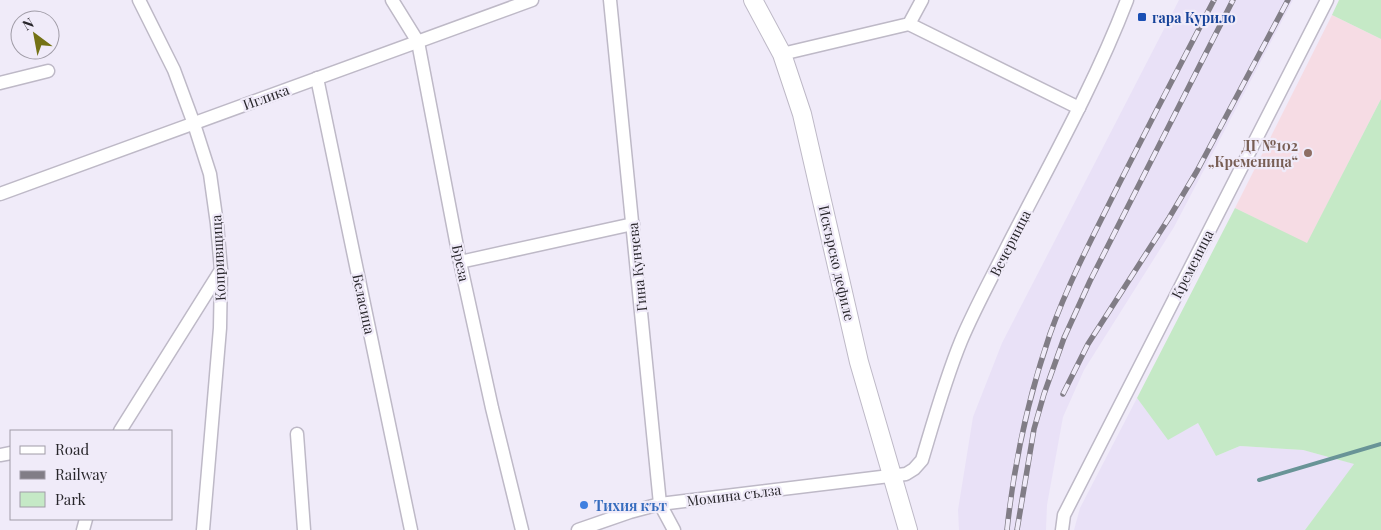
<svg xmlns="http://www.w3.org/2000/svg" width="1381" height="530" font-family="'Playfair Display',serif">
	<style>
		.built { fill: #e9e1f7 }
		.education { fill: #f6dce4 }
		.green { fill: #c5e9c6 }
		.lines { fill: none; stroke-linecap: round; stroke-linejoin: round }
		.stream { stroke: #699497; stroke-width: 4 }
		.minor-casing { stroke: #beb9c7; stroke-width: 15 }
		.secondary-casing { stroke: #beb9c7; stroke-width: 20 }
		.minor { stroke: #fff; stroke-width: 12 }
		.secondary { stroke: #fff; stroke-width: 18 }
		.rail-casing { stroke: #817d86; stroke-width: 5.5 }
		.rail { stroke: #f0ebf9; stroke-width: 4; stroke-dasharray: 11; stroke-linecap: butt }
		.transit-dot { fill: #1a4fb4; stroke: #f0ebf9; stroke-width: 2 }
		.education-dot { fill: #8d6e63; stroke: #f0ebf9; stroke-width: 2 }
		.shop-dot { fill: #3f7fe0; stroke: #f0ebf9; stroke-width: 2 }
		.labels { text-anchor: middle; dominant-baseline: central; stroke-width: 4.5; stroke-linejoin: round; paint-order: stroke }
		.transit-label { font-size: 14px; font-weight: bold; fill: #164399; stroke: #f0ebf9; text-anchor: start }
		.street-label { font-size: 14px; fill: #28262b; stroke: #f0ebf9 }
		.education-label { font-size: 14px; font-weight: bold; fill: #785e54; stroke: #f0ebf9; text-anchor: end }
		.shop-label { font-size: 14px; font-weight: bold; fill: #366cbe; stroke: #f0ebf9; text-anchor: start }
	</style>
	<rect width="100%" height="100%" fill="#f0ebf9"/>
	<g class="built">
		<polygon points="1179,0 1293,0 1174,227 1084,370 1063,417 1047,505 1046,530 959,530 958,510 973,417 1002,343"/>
		<polygon points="1137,398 1168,439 1198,423 1216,456 1240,446 1303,450 1355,464 1305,530 1074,530 1080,508"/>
	</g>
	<polygon class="education" points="1332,15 1381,39 1381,99 1307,244 1235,208"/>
	<g class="green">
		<polygon points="1339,0 1381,0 1381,39 1332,15"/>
		<polygon points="1381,99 1381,530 1305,530 1354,464 1303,450 1240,446 1216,456 1198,423 1168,440 1137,398 1235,208 1307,243"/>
	</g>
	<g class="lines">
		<polyline class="stream" points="1259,480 1381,444"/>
		<g class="minor-casing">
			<g id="minor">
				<polyline points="139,0 174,70 194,124 210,174 217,224 221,270 220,328 203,530"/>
				<polyline points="392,0 418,42 460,262 492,408 522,530"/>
				<polyline points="610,0 660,504 674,530"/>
				<polyline points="909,24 1079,108"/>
				<polyline points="782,54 909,24 922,0"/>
				<polyline points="317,78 411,530"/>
				<polyline points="0,83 48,71"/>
				<polyline points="0,194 532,0"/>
				<polyline points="460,262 633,224"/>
				<polyline points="120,431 221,270"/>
				<polyline points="297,434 304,530"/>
				<polyline points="0,455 11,453"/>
				<polyline points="83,530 86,519"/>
				<path d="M578 530 630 512 660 504 906 474 914 469 922 460C934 420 945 380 961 341 974 310 991 279 1006 249 1048 167 1094 86 1127 0"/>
				<polyline points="1062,530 1064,515 1327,0"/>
			</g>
		</g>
		<g class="secondary-casing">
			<polyline id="secondary" points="753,0 782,54 802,114 859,362 908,530"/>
		</g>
		<use href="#minor" class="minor"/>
		<use href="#secondary" class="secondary"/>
		<g class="rail-casing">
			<g id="rail">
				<polyline points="1063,394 1088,344 1169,218 1197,171 1288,0"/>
				<path d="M1007 530C1014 463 1028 398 1050 334 1069 281 1095 232 1120 182 1151 121 1182 61 1214 0"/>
				<polyline points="1017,530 1034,429 1044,394 1064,338 1090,281 1233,0"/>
			</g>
		</g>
		<use href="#rail" class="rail"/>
	</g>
	<rect class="transit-dot" x="1137" y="12" width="10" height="10" rx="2.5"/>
	<circle class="education-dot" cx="1308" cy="153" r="5"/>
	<circle class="shop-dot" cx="584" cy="505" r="5"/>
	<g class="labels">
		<g class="transit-label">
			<text x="1152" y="17">гара Курило</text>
		</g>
		<g class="street-label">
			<text transform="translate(266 97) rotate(-20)">Иглика</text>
			<text transform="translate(1010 243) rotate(-63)">Вечерница</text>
			<text transform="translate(218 258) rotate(-93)">Копривщица</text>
			<text transform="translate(461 263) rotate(78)">Бреза</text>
			<text transform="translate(837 263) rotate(77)">Искърско дефиле</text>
			<text transform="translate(1192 264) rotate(-63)">Кременица</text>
			<text transform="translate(637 267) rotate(-96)">Гина Кунчева</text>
			<text transform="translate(364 304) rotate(78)">Беласица</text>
			<text transform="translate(734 495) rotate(-7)">Момина сълза</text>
		</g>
		<g class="education-label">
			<text x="1298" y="145">ДГ №102<tspan x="1298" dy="16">„Кременица“</tspan></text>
		</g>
		<g class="shop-label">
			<text x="594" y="505">Тихия кът</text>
		</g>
	</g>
	<rect x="10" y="430" width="162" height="90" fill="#f0ebf9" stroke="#a09ca7"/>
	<rect x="20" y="446" width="25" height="8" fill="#ffffff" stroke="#a09ca7"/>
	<text x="55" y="455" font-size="15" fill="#28262b">Road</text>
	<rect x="20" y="471" width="25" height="8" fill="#817d86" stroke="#a09ca7"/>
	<text x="55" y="480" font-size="15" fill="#28262b">Railway</text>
	<rect x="20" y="492" width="25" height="15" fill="#c5e9c6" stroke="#a09ca7"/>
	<text x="55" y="505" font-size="15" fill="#28262b">Park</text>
	<g transform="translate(35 35) rotate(328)"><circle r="24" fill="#f0ebf9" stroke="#a09ca7"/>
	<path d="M0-4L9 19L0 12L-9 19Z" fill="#747215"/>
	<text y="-8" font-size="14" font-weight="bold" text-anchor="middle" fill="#28262b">N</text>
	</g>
</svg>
